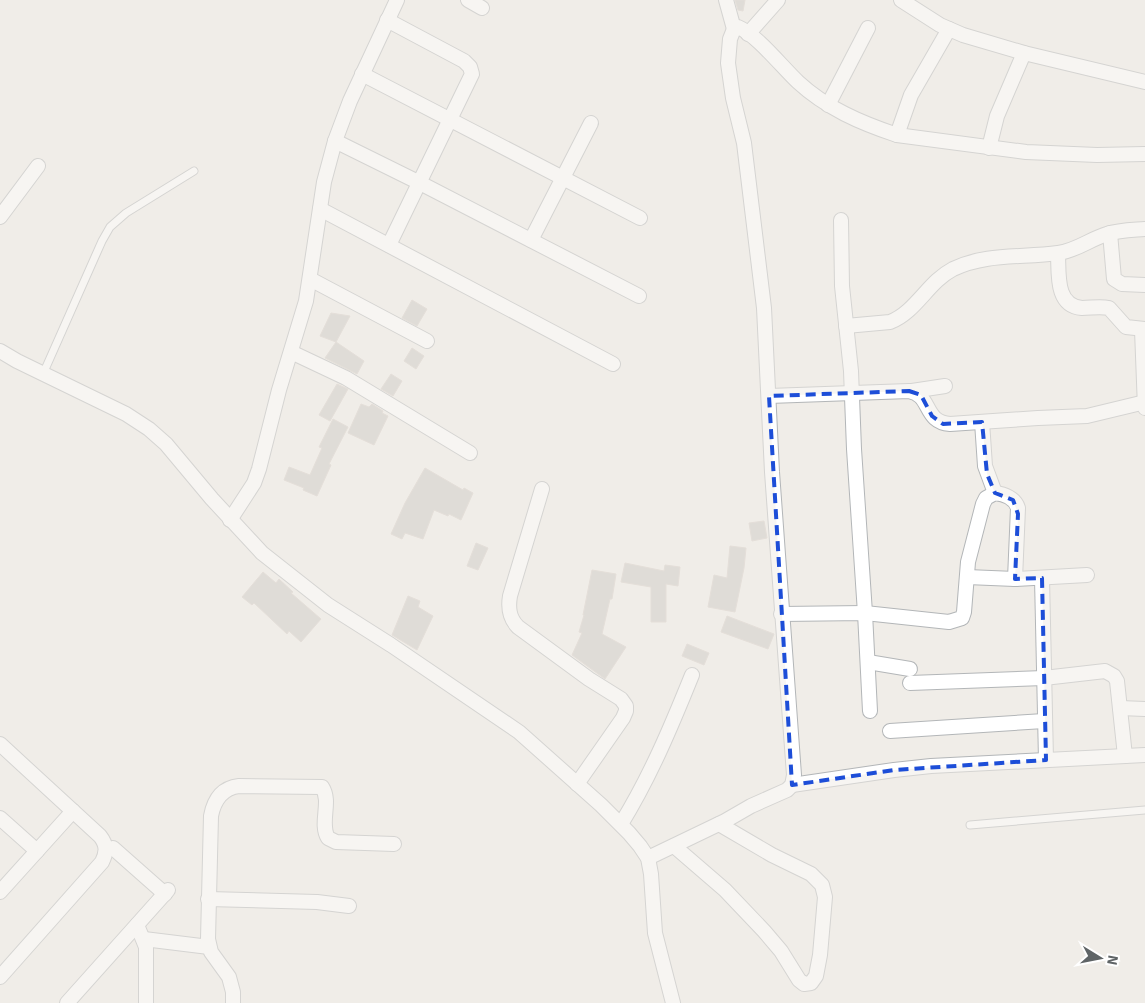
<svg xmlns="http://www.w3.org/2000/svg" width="1145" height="1003" font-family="Signika,sans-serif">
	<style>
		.building { fill: #cbc8c4; stroke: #d4cdc7 }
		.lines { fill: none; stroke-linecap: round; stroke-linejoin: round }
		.lane-casing { stroke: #b3b6b8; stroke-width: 9 }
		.street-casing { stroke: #b3b6b8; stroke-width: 16 }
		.lane { stroke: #fff; stroke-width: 7 }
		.street { stroke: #fff; stroke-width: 14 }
		.marked { fill: none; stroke: #1d4ed8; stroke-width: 4; stroke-dasharray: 10 6; stroke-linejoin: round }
	</style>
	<rect width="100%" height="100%" fill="#f0ede8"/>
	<g class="building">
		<polygon points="735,0 745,0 743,11 738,10"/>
		<polygon points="412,300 427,309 417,326 402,318"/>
		<polygon points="331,313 350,316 336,342 320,336"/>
		<polygon points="336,342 364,361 357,374 325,358"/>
		<polygon points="412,348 424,356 416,369 404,361"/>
		<polygon points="391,374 402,381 393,396 381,389"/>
		<polygon points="337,384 348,389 330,421 319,415"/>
		<polygon points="361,404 369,407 372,404 383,411 382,413 388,416 374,445 348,433"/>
		<polygon points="333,419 348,427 329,464 331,465 317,496 303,490 304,488 284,480 289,467 310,475 322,448 319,447"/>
		<polygon points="425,468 463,490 464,488 473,493 461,520 449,514 448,516 434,510 423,539 405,533 402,539 391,534 405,503"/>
		<polygon points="764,521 767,538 752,541 749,523"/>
		<polygon points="476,543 488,548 478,570 467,566"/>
		<polygon points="730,546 746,548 744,568 735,612 708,607 714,575 727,578"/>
		<polygon points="625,563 664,571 665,565 680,567 678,586 666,584 666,622 651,622 651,587 621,582"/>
		<polygon points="592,570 616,574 612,599 610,599 602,634 626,647 605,679 572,655 582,633 579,632 584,615 583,615"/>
		<polygon points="263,572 276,583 279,579 293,592 291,593 321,619 301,642 289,631 287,634 254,603 252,605 242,597"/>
		<polygon points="408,596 420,601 418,607 433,616 417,650 392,635"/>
		<polygon points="727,616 774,634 768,649 721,632"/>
		<polygon points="687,644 709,653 704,665 682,656"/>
	</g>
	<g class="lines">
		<g class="lane-casing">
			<g id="lane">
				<polyline points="43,374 102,241 110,227 126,213 194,171"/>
				<polyline points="970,825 1145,810"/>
			</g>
		</g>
		<g class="street-casing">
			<g id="street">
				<polyline points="468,0 482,8"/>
				<polyline points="726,0 734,29"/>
				<polyline points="901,0 940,25 963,35 1024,53 1145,82"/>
				<polyline points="387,20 464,61 470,67 472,74 389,245"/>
				<polyline points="748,34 778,0"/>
				<polyline points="362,74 640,218"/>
				<polyline points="828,105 868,28"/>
				<polyline points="897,135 911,95 949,29"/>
				<polyline points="335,141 420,183 639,296"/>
				<polyline points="989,148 997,116 1024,53"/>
				<polyline points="320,209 613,364"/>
				<polyline points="0,217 38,166"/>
				<polyline points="841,220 842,286 851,371 854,449 865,613 870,711"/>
				<polyline points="1110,233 1114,279 1122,284 1145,285"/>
				<polyline points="531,240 591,123"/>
				<path d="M1058 254C1059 273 1055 306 1082 308 1091 308 1100 306 1109 308L1126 327 1145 329"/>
				<polyline points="310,279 427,341"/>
				<path d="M846 326 890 322C916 312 928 282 953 269 986 253 1023 258 1058 253 1076 251 1090 239 1107 234 1119 230 1133 230 1145 229"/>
				<polyline points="1142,330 1145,408"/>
				<polyline points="0,351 17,361 126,414 149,429 166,444 212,499 262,553 328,605 391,645 519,732 601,805 629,833 640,846 648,858 651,874 655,933 673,1003"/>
				<polyline points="291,352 346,378 470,453"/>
				<polyline points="912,391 945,386"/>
				<path d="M769 396 909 391C932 395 923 422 950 424L1038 418 1087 416 1145 402"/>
				<polyline points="982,422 985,466 995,493"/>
				<path d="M542 489 510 596C508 608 509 618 518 627L589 679 621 699 626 706V711L623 718 577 784"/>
				<polyline points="230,520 254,483 259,469 279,390 306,301 324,182 335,141 350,101 397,0"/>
				<polyline points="967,577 1015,579 1087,575"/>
				<polyline points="1042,578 1046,760"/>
				<path d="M781 614 865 613 949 622 962 618 964 612 968 562 983 504 986 498 995 493C1004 494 1015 498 1018 508L1015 579"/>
				<polyline points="868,662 910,669"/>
				<polyline points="910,683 1044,678 1105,671 1114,676 1117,681 1125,756"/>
				<polyline points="1120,708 1145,709"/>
				<polyline points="890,731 1044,721"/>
				<path d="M0 744 100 836C107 845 107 852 102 862L0 977"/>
				<polyline points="792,785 894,770 931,766 1145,755"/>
				<polyline points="0,818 37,851"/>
				<path d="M621 824C650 777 671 727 692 675"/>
				<polyline points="674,846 725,890 764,931 781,951 799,980 804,984 811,983 816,976 820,955 825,897 822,885 811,874 772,855 719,824"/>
				<polyline points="113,848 165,894"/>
				<path d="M648 858 725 821 751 806 787 790 792 785 794 775 772 472 764 308 744 143 733 98 728 63 730 39 734 29 738 27C757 35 782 67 798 82 826 108 861 123 897 135L1026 152 1097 155 1145 154"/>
				<polyline points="0,892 73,811"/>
				<polyline points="208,899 317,902 349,906"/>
				<polyline points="137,925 146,947 146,1003"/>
				<polyline points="144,939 209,947"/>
				<polyline points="67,1003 168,890"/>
				<path d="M233 1003V992L229 977 211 952 208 939 211 816C214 800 222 788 239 786L322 787C332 802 319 823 328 838L336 842 394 844"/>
			</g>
		</g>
		<use href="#lane" class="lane"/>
		<use href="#street" class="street"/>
	</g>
	<path d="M0 0H1145V1003H0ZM909 391 921 395 932 416 943 424 982 422 987 474 995 493 1013 500 1018 514 1015 579 1042 578 1046 760 894 770 792 785 769 396Z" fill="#f0ede8" fill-opacity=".55" fill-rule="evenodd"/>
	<path class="marked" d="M909 391 921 395 932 416 943 424 982 422 987 474 995 493 1013 500 1018 514 1015 579 1042 578 1046 760 894 770 792 785 769 396Z"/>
	<g transform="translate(1100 958) rotate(100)" stroke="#ffffff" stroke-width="4" paint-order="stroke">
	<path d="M0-4L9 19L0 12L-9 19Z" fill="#5f6466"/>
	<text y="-8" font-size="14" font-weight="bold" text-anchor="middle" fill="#5f6466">N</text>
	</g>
</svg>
